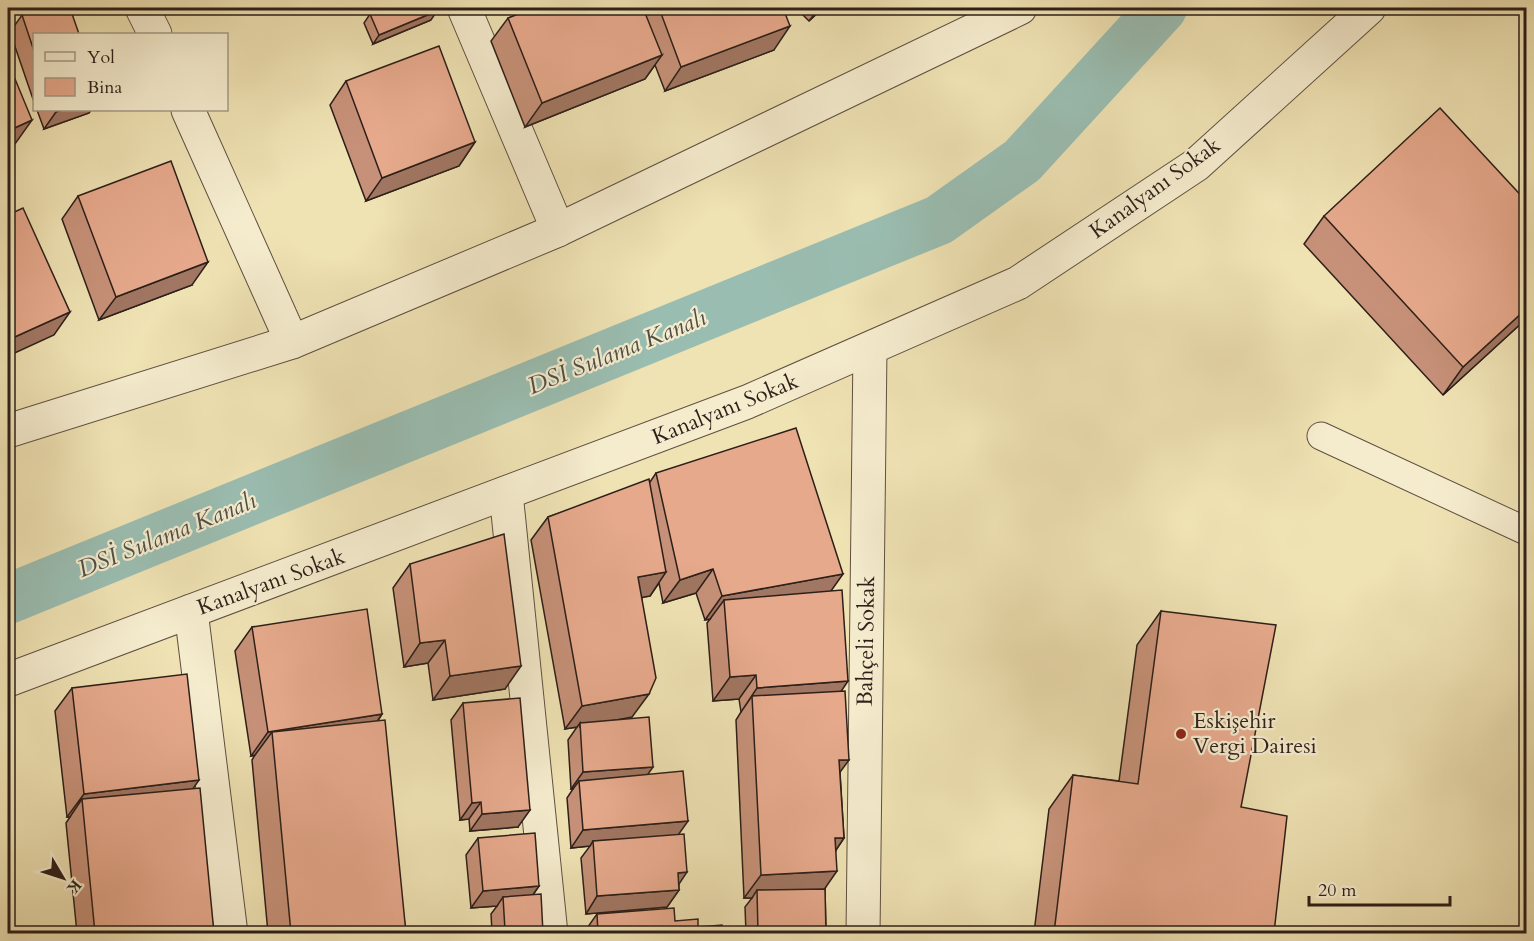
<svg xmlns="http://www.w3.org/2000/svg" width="1534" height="941" font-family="Cardo,serif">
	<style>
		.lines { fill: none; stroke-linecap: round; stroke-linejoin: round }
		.canal { stroke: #9abdb1; stroke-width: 50 }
		.lane-casing { stroke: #5e5040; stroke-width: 29 }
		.street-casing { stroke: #5e5040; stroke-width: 35 }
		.lane { stroke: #f5ecce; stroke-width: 27 }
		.street { stroke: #f5ecce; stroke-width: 33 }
		.wall { fill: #c69178; stroke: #2d1f19; stroke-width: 1.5 }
		.shaded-wall { fill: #a17662; stroke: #2d1f19; stroke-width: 1.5 }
		.building { fill: #e6a98c; stroke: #2d1f19; stroke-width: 1.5 }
		.poi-dot { fill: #8f2418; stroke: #f5ecce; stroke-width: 2 }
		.labels { text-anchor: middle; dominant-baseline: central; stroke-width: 4.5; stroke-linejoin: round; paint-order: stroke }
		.street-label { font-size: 22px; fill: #2d1f19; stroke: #f5ecce }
		.poi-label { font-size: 22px; fill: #2d1f19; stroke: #f5ecce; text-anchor: start }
		.water-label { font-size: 24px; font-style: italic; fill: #4e4e47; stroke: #f5ecce }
	</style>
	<rect width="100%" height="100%" fill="#efe2b3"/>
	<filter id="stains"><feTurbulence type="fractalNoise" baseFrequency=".00333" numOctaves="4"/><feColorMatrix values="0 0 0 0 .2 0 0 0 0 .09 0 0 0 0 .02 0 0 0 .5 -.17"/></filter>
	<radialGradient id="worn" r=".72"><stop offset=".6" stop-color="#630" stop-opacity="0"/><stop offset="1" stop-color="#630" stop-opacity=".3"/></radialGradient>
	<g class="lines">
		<polyline class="canal" points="8,599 939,220 1022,161 1162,8"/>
		<g class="lane-casing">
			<polyline id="lane" points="1321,436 1526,531"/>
		</g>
		<g class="street-casing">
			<g id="street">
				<polyline points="142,8 155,34"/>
				<polyline points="464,8 558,230"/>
				<polyline points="188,110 292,342"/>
				<polyline points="8,431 292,342 558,230 1020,8"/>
				<polyline points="506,493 551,934"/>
				<polyline points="191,611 231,934"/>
				<polyline points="8,680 747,402 1018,283 1196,165 1369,8"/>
				<polyline points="863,934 870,349"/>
			</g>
		</g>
		<use href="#lane" class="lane"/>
		<use href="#street" class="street"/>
	</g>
	<g class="wall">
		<polygon points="534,8 783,8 774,50 665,91 655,65 645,79 525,127 491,41 508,18"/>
		<polygon points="796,8 823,8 809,21"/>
		<polygon points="370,14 431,20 373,44 364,23"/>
		<polygon points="22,15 34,34 34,102 10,32"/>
		<polygon points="346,81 475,142 459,166 366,201 330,105"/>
		<polygon points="37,110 91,110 89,113 44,129"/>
		<polygon points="78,196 192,285 99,320 62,219"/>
		<polygon points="1527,202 1527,318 1443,395 1304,244 1324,216"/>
		<polygon points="656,473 831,591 841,691 840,772 844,838 836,850 825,889 826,933 746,933 745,907 752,898 744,898 736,720 741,712 739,699 713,701 707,623 710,619 705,620 696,593 663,603 659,583 650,596 642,597 632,717 618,720 648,775 678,835 679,890 667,907 586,914 581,858 590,846 571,848 567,798 573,789 571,789 568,740 577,727 565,729 531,540 548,517 650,482"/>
		<polygon points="410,564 505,689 433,700 428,663 404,667 393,588"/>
		<polygon points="1161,611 1241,807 1274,933 1034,933 1049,809 1073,775 1119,781 1137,645"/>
		<polygon points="252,627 382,714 378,721 406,933 268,933 252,760 255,755 251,756 235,651"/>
		<polygon points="72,688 193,788 214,933 77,933 66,823 70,817 67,817 55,711"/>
		<polygon points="463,703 518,827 470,831 469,819 460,820 451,720"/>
		<polygon points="478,838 539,886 533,895 543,933 476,933 492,932 491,914 497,906 471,908 466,855"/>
		<polygon points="597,914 675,921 722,933 585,933 585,931"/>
	</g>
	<g class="shaded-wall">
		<polygon points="819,8 823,8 809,21"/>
		<polygon points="437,11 431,20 373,44 379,35"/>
		<polygon points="790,26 774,50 665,91 681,67"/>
		<polygon points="662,55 645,79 525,127 542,103"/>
		<polygon points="62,110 91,110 89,113 44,129 56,112"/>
		<polygon points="32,120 15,144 8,147 8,131"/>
		<polygon points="475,142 459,166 366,201 382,178"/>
		<polygon points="208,262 192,285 99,320 116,297"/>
		<polygon points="1527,308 1527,318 1443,395 1463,367"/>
		<polygon points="70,312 54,335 8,356 8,340"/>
		<polygon points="713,569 696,593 663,603 680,580"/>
		<polygon points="666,572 650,596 621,601 638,577"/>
		<polygon points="843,574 826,598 724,600 710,619 705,620 722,596"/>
		<polygon points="445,640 428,663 404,667 420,643"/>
		<polygon points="521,666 505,689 433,700 450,676"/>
		<polygon points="756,675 739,699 713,701 730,677"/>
		<polygon points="848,681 832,705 752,696 741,712 757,688"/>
		<polygon points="649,694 632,717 580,727 580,723 577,727 565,729 582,706"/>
		<polygon points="382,714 366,738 272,732 255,755 251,756 268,732"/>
		<polygon points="839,760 849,760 832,783"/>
		<polygon points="653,767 641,784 579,781 573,789 571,789 583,772"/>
		<polygon points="199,780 183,803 82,799 70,817 67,817 84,794"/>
		<polygon points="481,802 469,819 460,820 472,803"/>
		<polygon points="530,810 518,827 470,831 482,814"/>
		<polygon points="688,821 676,838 593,841 590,846 571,848 583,830"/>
		<polygon points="835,838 844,838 828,862"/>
		<polygon points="837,871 821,894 757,890 752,898 744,898 761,875"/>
		<polygon points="687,872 675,890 678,873"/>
		<polygon points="539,886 527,903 503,897 497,906 471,908 483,891"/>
		<polygon points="679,890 667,907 586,914 597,896"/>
	</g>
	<g class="building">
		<polygon points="43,8 70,8 79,34 34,34 34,51 22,15"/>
		<polygon points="385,8 436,8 437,11 379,35 370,14"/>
		<polygon points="534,8 643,8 662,55 542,103 508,18"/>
		<polygon points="659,8 783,8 790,26 681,67"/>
		<polygon points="439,46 475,142 382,178 346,81"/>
		<polygon points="8,62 32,120 8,131"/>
		<polygon points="1440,108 1527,202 1527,308 1463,367 1324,216"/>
		<polygon points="171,161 208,262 116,297 78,196"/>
		<polygon points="23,208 70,312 8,340 8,215"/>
		<polygon points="796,428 843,574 722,596 713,569 680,580 656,473"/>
		<polygon points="649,479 666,572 638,577 656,678 649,694 582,706 548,517"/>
		<polygon points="504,534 521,666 450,676 445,640 420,643 410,564"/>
		<polygon points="842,590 848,681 757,688 756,675 730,677 724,600"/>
		<polygon points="367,609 382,714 268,732 252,627"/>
		<polygon points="1161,611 1276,625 1241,807 1287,816 1274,933 1054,933 1073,775 1138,784"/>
		<polygon points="187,674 199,780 84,794 72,688"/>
		<polygon points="845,691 849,760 839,760 844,838 835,838 837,871 761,875 752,696"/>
		<polygon points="520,698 530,810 482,814 481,802 472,803 463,703"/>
		<polygon points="649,717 653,767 583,772 580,723"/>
		<polygon points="385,720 406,933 291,933 272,732"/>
		<polygon points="683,771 688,821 583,830 579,781"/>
		<polygon points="200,788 214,933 95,933 82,799"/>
		<polygon points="535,833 539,886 483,891 478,838"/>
		<polygon points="684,834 687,872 678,873 679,890 597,896 593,841"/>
		<polygon points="825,889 826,933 758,933 757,890"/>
		<polygon points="541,894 543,933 477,933 505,930 503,897"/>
		<polygon points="674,908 675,921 698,919 698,927 722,925 722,933 598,933 597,914"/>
	</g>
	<circle class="poi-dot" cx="1181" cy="734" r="6"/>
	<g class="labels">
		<g class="street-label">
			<text transform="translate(1155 188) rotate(-36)">Kanalyanı Sokak</text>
			<text transform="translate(725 409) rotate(-22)">Kanalyanı Sokak</text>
			<text transform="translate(271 582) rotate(-20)">Kanalyanı Sokak</text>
			<text transform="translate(866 641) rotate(-89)">Bahçeli Sokak</text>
		</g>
		<g class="poi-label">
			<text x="1193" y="721">Eskişehir<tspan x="1193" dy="25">Vergi Dairesi</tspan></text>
		</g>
		<g class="water-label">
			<text transform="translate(617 352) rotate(-22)">DSİ Sulama Kanalı</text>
			<text transform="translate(167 535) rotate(-22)">DSİ Sulama Kanalı</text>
		</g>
	</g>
	<rect width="1534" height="941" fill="none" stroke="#efe2b3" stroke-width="30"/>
	<rect x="9" y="9" width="1516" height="923" fill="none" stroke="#2d1f19" stroke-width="3"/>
	<rect x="15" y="15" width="1504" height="911" fill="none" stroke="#2d1f19" stroke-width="1.5"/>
	<rect x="33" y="33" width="195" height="78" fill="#f5ecce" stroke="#a59a86" stroke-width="1.5"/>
	<rect x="45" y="52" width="30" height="9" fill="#f5ecce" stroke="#a59a86" stroke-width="1.5"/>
	<text x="87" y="63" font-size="18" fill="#2d1f19">Yol</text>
	<rect x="45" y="78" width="30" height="18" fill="#e6a98c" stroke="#a59a86" stroke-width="1.5"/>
	<text x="87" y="93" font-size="18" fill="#2d1f19">Bina</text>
	<g transform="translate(63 878) rotate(129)" stroke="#f5ecce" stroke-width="4.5" paint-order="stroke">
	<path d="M0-4.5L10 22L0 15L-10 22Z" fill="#2d1f19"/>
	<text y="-9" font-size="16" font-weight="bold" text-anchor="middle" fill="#2d1f19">K</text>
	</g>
	<path d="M1309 896v9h141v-9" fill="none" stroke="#2d1f19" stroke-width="3"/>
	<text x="1318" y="896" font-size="18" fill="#2d1f19" stroke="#f5ecce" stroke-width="4.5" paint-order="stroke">20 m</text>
	<rect width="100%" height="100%" filter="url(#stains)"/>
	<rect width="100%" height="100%" fill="url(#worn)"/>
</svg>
